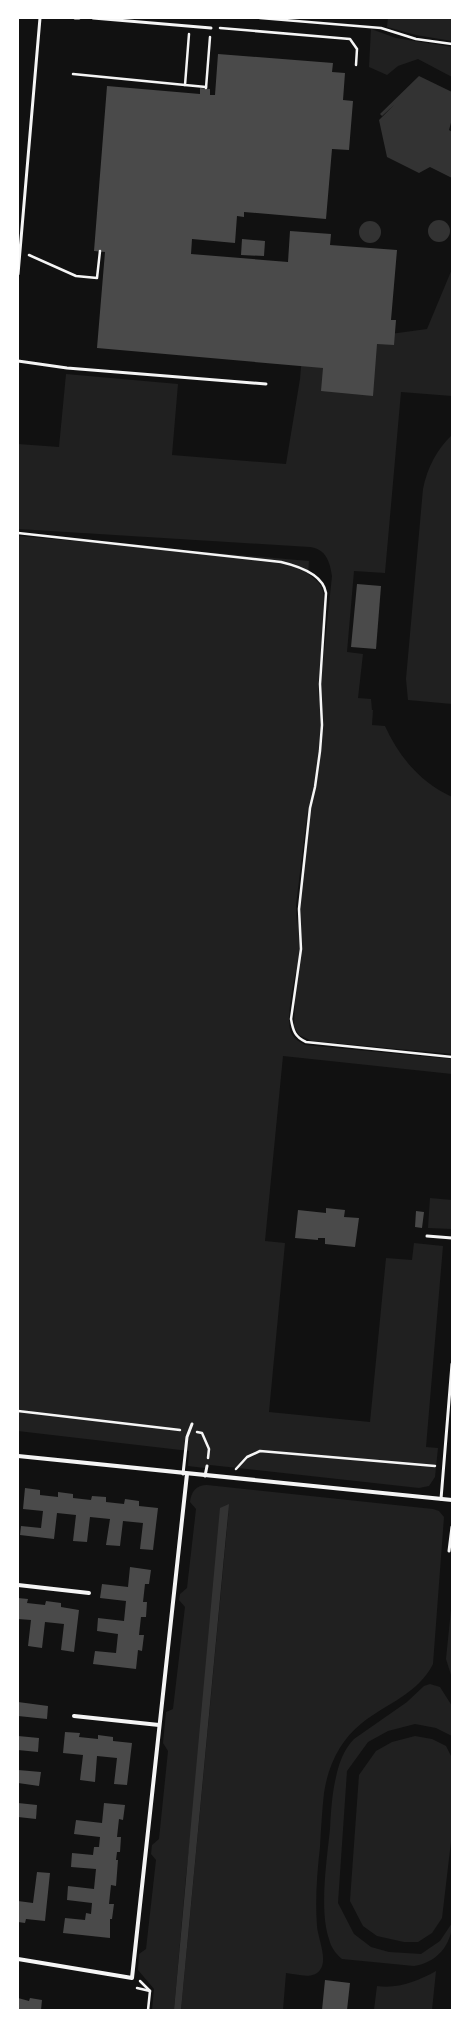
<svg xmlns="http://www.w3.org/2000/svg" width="470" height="2028" font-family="Mulish,sans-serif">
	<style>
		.green { fill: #202020; fill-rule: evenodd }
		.water { fill: #333 }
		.building { fill: #4a4a4a }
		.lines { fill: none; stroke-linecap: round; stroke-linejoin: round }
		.path { stroke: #f5f5f5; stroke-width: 2.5 }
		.service { stroke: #f5f5f5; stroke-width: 3 }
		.minor { stroke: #f5f5f5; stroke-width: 4 }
	</style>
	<rect width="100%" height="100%" fill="#111"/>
	<g class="green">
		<polygon points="388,18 452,18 452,41 416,35 387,27"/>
		<polygon points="371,29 396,38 452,47 452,77 418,59 398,66 387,75 369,67"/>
		<path d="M452 269V396L401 392 385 573 354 571 347 652 363 654 358 698 371 699 372 710H373L372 725 385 726C399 757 420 782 452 797V1054L312 1041 299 1035 294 1027 296 971C293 984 286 1021 291 1033 294 1039 300 1042 305 1045L452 1059V1074L283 1056 265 1241 285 1243 269 1412 370 1422 386 1258 412 1260 414 1243 443 1246 426 1447 438 1448 435 1477 429 1486 419 1488 210 1465 205 1468 188 1466 189 1451 18 1431V536L309 561 308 574C313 578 318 581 321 586 330 602 316 674 319 699L332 576C330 562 326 549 310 547L18 529V444L59 447 66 374 178 384 172 455 286 464 300 379 307 298 383 335 427 329ZM308 807 297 926 296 905Z"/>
		<path d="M452 435V704L408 700 406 679 423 489C427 468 437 449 452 435Z"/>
		<polygon points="430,1198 452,1200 452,1229 428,1228"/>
		<path d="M207 1485 433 1509 439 1511 444 1517 433 1664C418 1694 387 1703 362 1723 340 1740 328 1766 324 1793 322 1811 321 1829 320 1847 317 1873 315 1900 317 1926 318 1939 328 1959 320 1970 313 1980 297 1974 286 1973L283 2010H181L229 1507 186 1876 174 2010H152L154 1989 138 1970 139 1954 146 1949 156 1860 151 1854 152 1845 159 1839 168 1751 163 1743 166 1712 173 1709 185 1607 179 1600 180 1594 187 1588 196 1509 190 1502C191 1492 196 1485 207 1485Z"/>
		<polygon points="452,1600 452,1678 446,1659"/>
		<path d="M430 1684 440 1687 452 1706V1736L436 1728 415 1724 388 1731 368 1742 347 1771 338 1903 354 1934 371 1947 389 1952 421 1954 440 1941 452 1923C452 1945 436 1963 414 1966L342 1959C335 1953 331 1947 329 1939 319 1910 327 1859 330 1829 331 1811 332 1794 336 1777 339 1763 344 1749 354 1739L407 1702 424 1686Z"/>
		<polygon points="415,1736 432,1739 446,1746 452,1758 452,1833 442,1918 432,1933 418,1942 404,1942 377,1936 363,1926 350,1901 359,1775 376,1751 392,1742"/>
		<path d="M436 1971 432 2010H374L377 1986C398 1989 418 1981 436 1971Z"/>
	</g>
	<g class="water">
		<polygon points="419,76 452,92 452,119 449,130 452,132 452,178 430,167 419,173 387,157 379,120 394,105 382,116 380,114"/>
		<circle cx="439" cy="231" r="11"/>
		<circle cx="370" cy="232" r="11"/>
		<polygon points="229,1504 181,2010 174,2010 220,1508"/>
	</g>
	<g class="building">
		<polygon points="218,54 333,63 332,72 345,73 343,100 353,101 349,150 332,149 326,219 244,212 244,217 237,216 235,243 192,239 191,254 288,262 290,231 331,234 330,245 397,250 391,320 396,320 394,345 377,344 373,396 321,391 323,368 97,348 105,252 94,251 107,86 200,94 200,88 210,89 210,95 215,95"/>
		<polygon points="242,239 265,241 264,256 241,255"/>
		<polygon points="357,584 381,586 376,649 351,647"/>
		<polygon points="326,1208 345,1210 344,1217 359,1218 355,1247 325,1244 325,1238 318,1238 318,1240 295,1238 298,1210 326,1213"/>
		<polygon points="416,1211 424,1212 422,1228 415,1227"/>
		<polygon points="25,1488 40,1490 40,1495 58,1497 58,1492 73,1494 73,1498 91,1500 92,1496 106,1497 106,1502 124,1504 125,1499 139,1501 139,1506 158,1508 153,1550 140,1549 143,1523 123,1521 120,1546 106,1545 110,1519 90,1517 87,1542 73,1541 76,1515 57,1513 54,1539 20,1535 21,1526 41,1528 43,1511 23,1509"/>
		<polygon points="130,1567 151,1570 149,1584 145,1584 143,1602 147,1602 146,1617 141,1617 139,1635 144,1635 142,1651 138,1650 136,1669 93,1664 95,1651 116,1653 118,1634 97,1631 98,1618 124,1621 126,1601 100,1598 102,1584 128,1587"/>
		<polygon points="18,1598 28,1599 27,1603 45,1605 46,1601 61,1603 61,1607 79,1610 74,1652 61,1650 64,1624 45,1622 42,1648 28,1646 31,1620 18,1619"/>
		<polygon points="18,1702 48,1706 47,1719 18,1716"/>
		<polygon points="65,1732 80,1733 79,1737 98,1739 98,1735 113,1737 113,1741 132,1743 127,1785 114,1784 117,1758 97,1756 95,1782 80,1780 83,1755 63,1753"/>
		<polygon points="18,1736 39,1738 38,1752 18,1750"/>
		<polygon points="18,1770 41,1772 39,1786 18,1783"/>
		<polygon points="18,1803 37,1805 36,1819 18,1817"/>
		<polygon points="104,1803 125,1805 123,1820 119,1819 117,1837 121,1837 120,1852 117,1852 116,1860 118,1860 116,1886 111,1885 109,1904 114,1904 112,1919 110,1919 110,1938 63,1933 65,1918 85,1920 86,1913 91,1914 92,1903 67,1900 68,1886 94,1889 96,1869 71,1867 72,1853 93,1855 94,1847 99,1847 100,1837 74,1834 76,1820 102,1823"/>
		<polygon points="37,1872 50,1873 45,1921 26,1919 25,1923 18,1922 18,1901 33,1903"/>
		<polygon points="325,1980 350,1983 347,2010 322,2010"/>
		<polygon points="18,1998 29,2001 30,1998 42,2000 41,2010 18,2010"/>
	</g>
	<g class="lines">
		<g class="path">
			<polyline points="260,18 381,28 416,39 452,44"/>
			<polyline points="220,28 350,39 357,49 356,65"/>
			<polyline points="189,34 185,85 206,87"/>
			<polyline points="73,74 185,85"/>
			<polyline points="206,88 210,37"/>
			<polyline points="29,255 76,276 97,278 100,251"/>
			<path d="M18 533 281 562C298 566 323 574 326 593L320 684 322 725 320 751 315 787 310 808 299 909 301 949 291 1019C293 1031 295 1037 306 1042L452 1057"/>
			<polyline points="18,1411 180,1430"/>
			<polyline points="197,1432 202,1433 209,1449 208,1458"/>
			<polyline points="236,1469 247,1457 260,1451 435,1466"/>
			<polyline points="140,1981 150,1991 148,2010"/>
			<polyline points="137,1988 150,1991"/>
		</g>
		<g class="service">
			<polyline points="75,18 79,18"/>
			<polyline points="93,18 211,28"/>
			<polyline points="18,274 40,18"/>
			<polyline points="18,361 67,368 266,384"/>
			<polyline points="427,1236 452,1238"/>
			<polyline points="183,1474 187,1437 192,1424"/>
			<polyline points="205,1476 207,1466"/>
			<polyline points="441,1499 452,1364"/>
			<polyline points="449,1551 452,1527"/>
		</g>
		<g class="minor">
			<polyline points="18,1456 452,1500"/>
			<polyline points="18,1585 89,1593"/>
			<polyline points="74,1716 159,1725"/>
			<polyline points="18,1959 132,1978 187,1474"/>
		</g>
	</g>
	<rect width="470" height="2028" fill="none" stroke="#ffffff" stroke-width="38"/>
</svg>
